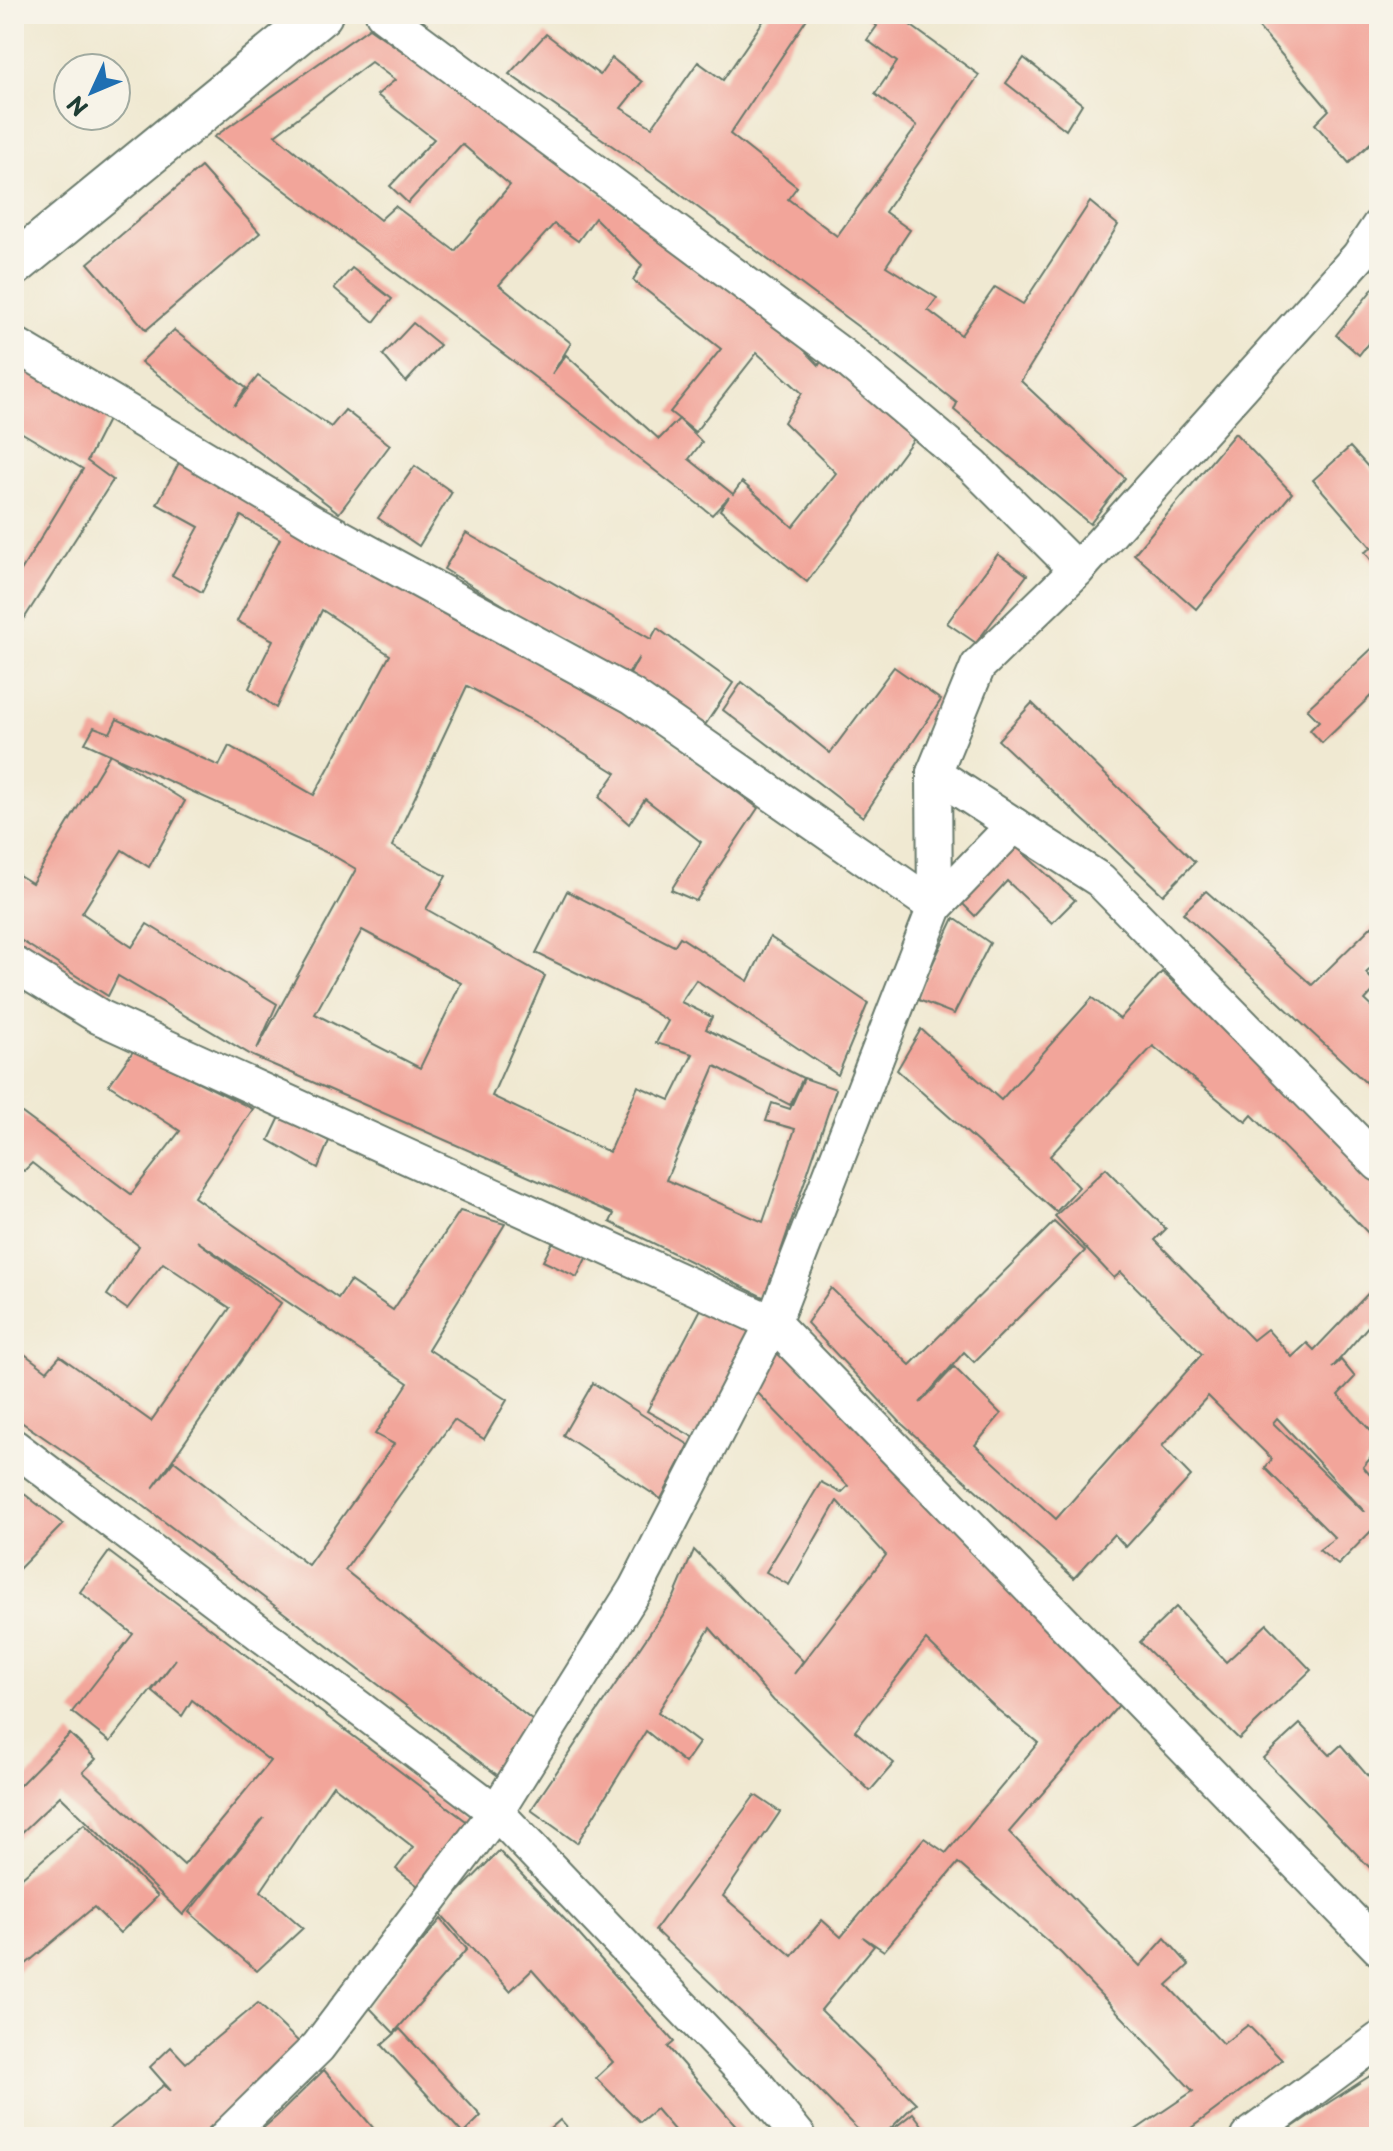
<svg xmlns="http://www.w3.org/2000/svg" width="1393" height="2151" font-family="'Playpen Sans',sans-serif">
	<style>
		.building { fill: #f2a59a; fill-rule: evenodd }
		.lines { fill: none; stroke-linecap: round; stroke-linejoin: round }
		.minor-casing { stroke: #68796b; stroke-width: 38 }
		.tertiary-casing { stroke: #68796b; stroke-width: 46 }
		.minor { stroke: #fff; stroke-width: 34 }
		.tertiary { stroke: #fff; stroke-width: 42 }
	</style>
	<rect width="100%" height="100%" fill="#f7f3e8"/>
	<filter id="ink" filterUnits="userSpaceOnUse"><feTurbulence type="fractalNoise" baseFrequency=".0125" numOctaves="2"/><feDisplacementMap in="SourceGraphic" scale="16" xChannelSelector="R" yChannelSelector="G"/><feConvolveMatrix kernelMatrix="1 2 1 2 8 2 1 2 1" color-interpolation-filters="sRGB"/></filter>
	<filter id="wash" filterUnits="userSpaceOnUse"><feTurbulence type="fractalNoise" baseFrequency=".006" numOctaves="4" result="noise"/><feDisplacementMap in="SourceGraphic" scale="32" xChannelSelector="R" yChannelSelector="G"/><feGaussianBlur stdDeviation="1.8" result="paint"/><feColorMatrix in="noise" values="0 0 0 0 0 0 0 0 0 0 0 0 0 0 0 0 0 1.4 0 .05"/><feComposite in="paint" operator="in"/></filter>
	<g filter="url(#wash)">
		<rect width="100%" height="100%" fill="#f0e9d2"/>
		<g id="blocks">
			<g class="building">
				<polygon points="768,14 810,14 730,134 797,187 788,199 837,236 917,126 875,94 897,62 867,40 877,26 860,14 895,14 979,75 885,212 910,230 886,266 937,298 928,310 961,335 995,287 1023,304 1090,202 1118,225 1021,381 1125,478 1090,524 954,410 957,403 895,354 657,177 509,74 546,34 600,75 612,58 642,82 621,108 652,127 698,62 723,80"/>
				<polygon points="1247,14 1379,14 1379,52 1373,58 1379,66 1379,135 1349,163 1315,124 1329,110"/>
				<path d="M369 28 470 98 780 325 819 365 823 358 916 436 807 582 720 510 729 497 712 515 545 385 214 137ZM371 62 395 80 377 95 434 139 390 186 408 203 462 144 510 185 455 251 395 206 380 220 275 135ZM595 218 642 265 633 280 721 349 670 412 679 419 659 439 566 355 552 374 571 343 499 285 554 224 578 241ZM757 353 802 393 784 422 836 473 793 527 742 482 733 494 689 459 702 442 679 419 695 432Z"/>
				<polygon points="1024,58 1082,104 1066,130 1006,83"/>
				<polygon points="201,167 260,233 146,330 88,263"/>
				<polygon points="352,268 392,299 374,322 334,288"/>
				<polygon points="1379,281 1379,329 1359,355 1336,335"/>
				<polygon points="413,323 440,345 406,382 383,355"/>
				<polygon points="174,330 246,388 234,406 258,376 331,427 345,410 390,445 339,513 141,362"/>
				<polygon points="14,352 112,412 87,461 113,480 22,622 14,617 14,582 83,469 14,428"/>
				<polygon points="1235,433 1292,493 1196,609 1134,554"/>
				<polygon points="1350,447 1379,479 1379,570 1365,552 1372,548 1313,480"/>
				<path d="M182 457 457 612 556 675 649 725 758 808 696 901 671 890 701 842 645 799 629 824 599 797 616 773 533 721 467 686 392 846 446 876 426 909 545 976 492 1096 609 1152 638 1086 670 1100 693 1054 656 1043 668 1021 639 1003 536 953 567 891 674 946 680 937 748 981 770 937 868 1003 838 1075 696 980 681 1002 712 1017 706 1029 803 1078 790 1105 715 1066 666 1180 763 1222 795 1129 766 1121 772 1103 790 1109 804 1078 836 1089 765 1298 610 1222 614 1214 253 1056 118 976 108 996 14 936V872L32 883 110 754 185 801 149 867 122 850 82 913 132 947 147 924 277 1004 257 1049 356 869 332 855 85 743 94 727 110 733 117 719 219 766 229 746 314 795 390 655 322 610 276 708 249 688 273 640 237 621 280 539 241 516 202 592 172 575 199 527 157 504ZM362 930 461 983 420 1068 315 1014Z"/>
				<polygon points="415,466 452,492 419,546 378,518"/>
				<polygon points="466,533 651,639 657,628 733,683 705,725 630,674 639,657 625,679 444,569"/>
				<polygon points="998,554 1027,575 976,643 947,623"/>
				<polygon points="1379,642 1379,688 1322,743 1310,730 1319,721 1307,709"/>
				<polygon points="894,667 941,700 863,817 723,710 742,682 830,753"/>
				<polygon points="1032,703 1195,862 1163,895 998,740"/>
				<polygon points="1010,841 1075,900 1052,923 1007,881 975,916 956,897"/>
				<polygon points="1206,891 1312,985 1379,919 1379,961 1366,973 1378,986 1365,1000 1379,1013 1379,1095 1183,913"/>
				<polygon points="954,918 990,943 954,1014 916,999"/>
				<polygon points="1162,972 1282,1079 1379,1177 1379,1244 1252,1115 1246,1122 1153,1046 1050,1156 1079,1187 1056,1212 897,1070 921,1029 1001,1100 1092,998 1120,1019"/>
				<path d="M134 1050 253 1109 194 1197 338 1298 350 1281 393 1310 460 1211 505 1224 428 1349 507 1400 484 1439 454 1420 345 1570 543 1729 505 1781 141 1504 14 1417V1346L47 1371 60 1356 151 1421 230 1308 163 1263 127 1309 107 1295 139 1246 32 1163 24 1171 14 1164V1107L131 1194 180 1131 109 1085ZM197 1241 408 1383 375 1434 394 1444 308 1565 174 1461 153 1488 281 1303Z"/>
				<polygon points="281,1115 329,1141 318,1168 269,1140"/>
				<path d="M1106 1168 1166 1229 1155 1240 1253 1340 1267 1329 1292 1357 1307 1343 1314 1350 1379 1282V1334L1370 1324 1332 1368 1341 1360 1355 1377 1338 1395 1379 1440V1448L1363 1467 1379 1485V1527L1377 1525 1338 1565 1319 1550 1335 1538 1265 1468 1272 1459 1208 1396 1162 1446 1191 1476 1126 1547 1114 1534 1074 1578 902 1424 807 1323 831 1288 910 1365 1054 1222 1085 1251 974 1362 964 1352 920 1403 954 1367 1001 1414 975 1445 1056 1519 1202 1354 1121 1272 1114 1278 1055 1216ZM1277 1418 1364 1511H1363L1273 1423Z"/>
				<polygon points="553,1242 587,1256 577,1277 543,1261"/>
				<polygon points="702,1307 760,1337 706,1444 647,1411"/>
				<polygon points="779,1344 1125,1698 1009,1832 1140,1966 1165,1938 1189,1965 1167,1985 1223,2044 1248,2025 1282,2060 1179,2137 1125,2137 1193,2091 1061,1953 958,1863 884,1951 863,1937 874,1946 821,2010 916,2103 882,2137 865,2137 761,2031 655,1930 755,1795 780,1812 723,1896 792,1956 822,1920 841,1937 924,1838 946,1853 1038,1743 997,1709 926,1640 855,1731 894,1763 870,1791 794,1716 774,1701 710,1628 658,1712 699,1743 685,1763 646,1731 577,1843 531,1810 674,1597 694,1550 803,1661 794,1674 886,1555 837,1501 789,1585 766,1572 821,1482 841,1493 848,1486 755,1390"/>
				<polygon points="593,1383 689,1445 661,1499 563,1435"/>
				<polygon points="14,1486 63,1524 14,1574"/>
				<polygon points="109,1552 470,1824 422,1889 396,1869 413,1847 333,1785 261,1891 303,1928 257,1971 189,1912 264,1818 183,1915 60,1796 14,1840 14,1791 70,1734 96,1759 83,1772 184,1865 270,1761 192,1700 182,1716 152,1691 176,1659 110,1742 72,1712 133,1634 80,1592"/>
				<polygon points="1176,1607 1226,1662 1267,1624 1311,1670 1239,1739 1140,1642"/>
				<polygon points="1300,1724 1330,1755 1341,1745 1379,1789 1379,1802 1375,1807 1379,1812 1379,1877 1263,1758"/>
				<polygon points="84,1824 158,1896 120,1933 94,1907 14,1974 14,1884"/>
				<polygon points="499,1851 576,1931 674,2042 668,2047 746,2137 680,2137 656,2109 640,2122 596,2078 613,2062 532,1970 510,1991 439,1912"/>
				<polygon points="441,1919 467,1949 394,2033 368,2006"/>
				<polygon points="258,2003 302,2045 199,2137 100,2137 164,2085 171,2091 150,2067 171,2047 186,2063"/>
				<polygon points="400,2029 481,2116 463,2134 382,2045"/>
				<polygon points="324,2070 381,2137 253,2137 276,2117"/>
				<polygon points="1379,2070 1379,2137 1278,2137 1328,2103"/>
				<polygon points="913,2113 931,2137 883,2137"/>
				<polygon points="560,2120 575,2137 541,2137"/>
			</g>
		</g>
	</g>
	<g filter="url(#ink)">
		<use href="#blocks" fill-opacity="0" stroke="#68796b" stroke-width="2"/>
		<g class="lines">
			<g class="minor-casing">
				<g id="minor">
					<polyline points="383,14 844,357 973,466 1077,570"/>
					<polyline points="14,344 316,524 632,696 935,907 1014,825 934,773"/>
					<polyline points="1014,825 1100,880 1379,1164"/>
					<polyline points="14,964 100,1017 773,1323 1379,1948"/>
					<polyline points="14,1447 496,1812 755,2083 799,2137"/>
					<polyline points="226,2137 318,2047 496,1812 636,1588 773,1323 935,907 934,773 978,666 1077,570 1359,256 1379,226"/>
					<polyline points="1248,2137 1379,2040"/>
				</g>
			</g>
			<g class="tertiary-casing">
				<polyline id="tertiary" points="14,265 321,14"/>
			</g>
			<use href="#minor" class="minor"/>
			<use href="#tertiary" class="tertiary"/>
		</g>
	</g>
	<rect width="1393" height="2151" fill="none" stroke="#f7f3e8" stroke-width="48"/>
	<g transform="translate(92 92) rotate(226)"><circle r="38" fill="#f7f3e8" stroke="#a1aaa0" stroke-width="2"/>
	<path d="M0-6L14 30L0 20L-14 30Z" fill="#1f6fb2"/>
	<text y="-12" font-size="22" font-weight="bold" text-anchor="middle" fill="#1f3d34">N</text>
	</g>
</svg>
